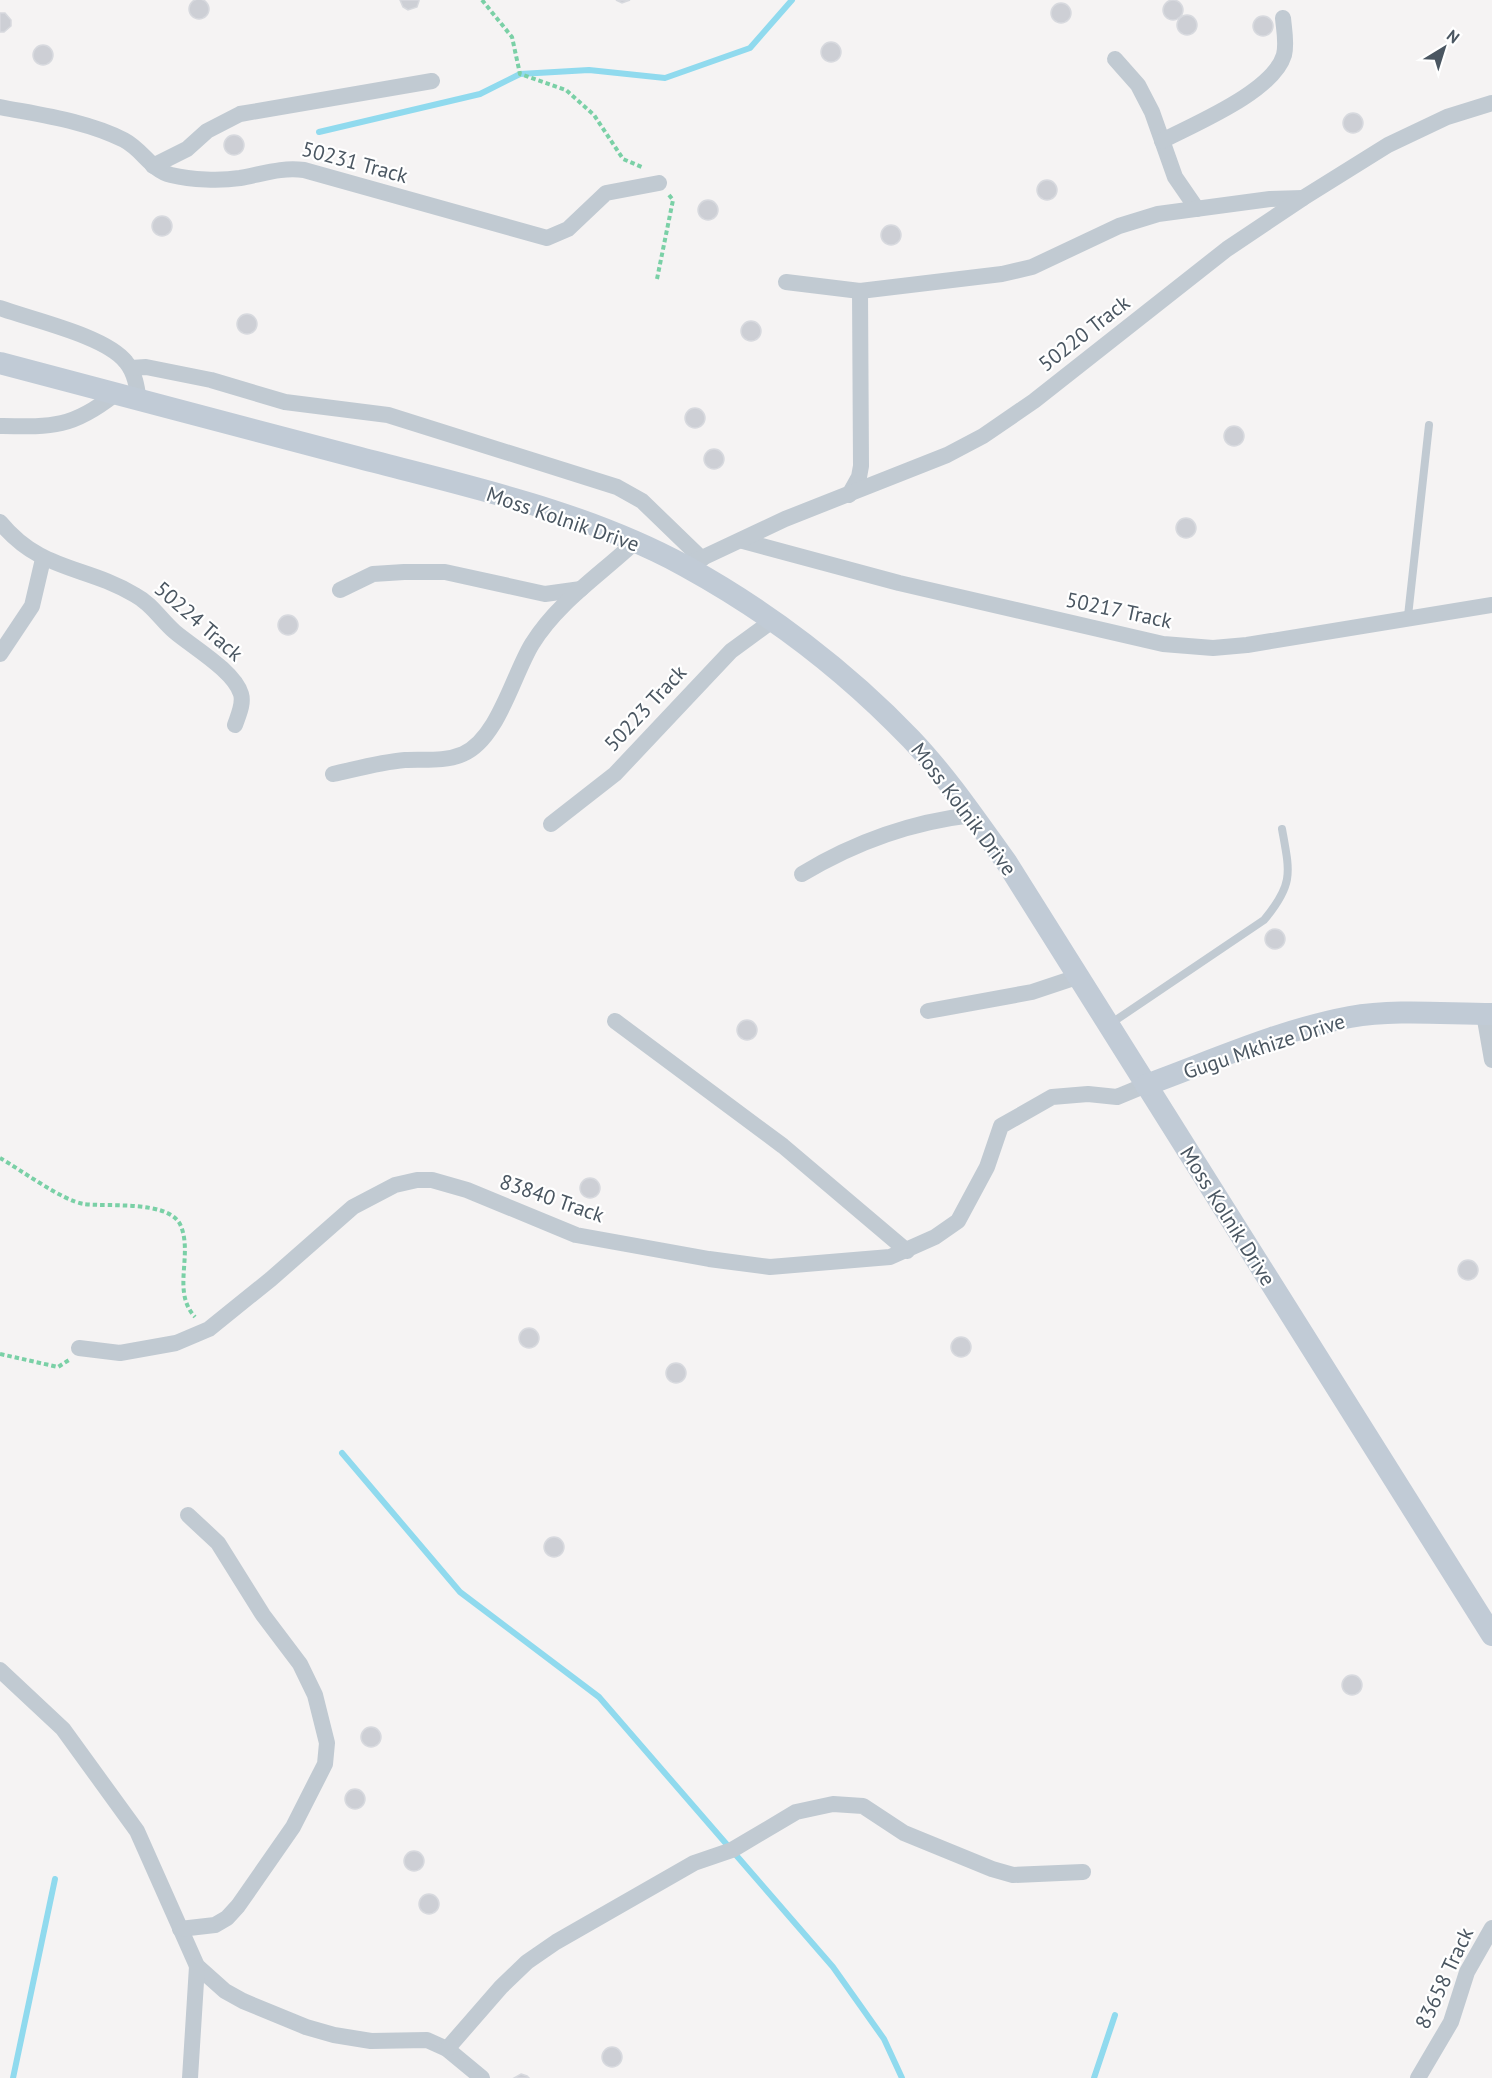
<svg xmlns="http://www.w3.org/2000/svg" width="1492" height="2078" font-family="'PT Sans',sans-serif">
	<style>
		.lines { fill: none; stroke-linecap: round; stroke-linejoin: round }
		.stream { stroke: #90daee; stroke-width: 6 }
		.building { fill: #cdcfd5; stroke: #d7d9de; stroke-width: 1.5 }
		.path { stroke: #7ad0a6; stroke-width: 4; stroke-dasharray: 4.5 3; stroke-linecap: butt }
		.lane { stroke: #c1cad2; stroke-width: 8 }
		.street { stroke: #c1cad2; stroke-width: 16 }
		.secondary { stroke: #c1cbd6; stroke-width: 22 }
		.labels { text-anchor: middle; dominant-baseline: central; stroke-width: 4.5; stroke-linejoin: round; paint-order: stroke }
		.street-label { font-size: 21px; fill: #4a5661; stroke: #fff }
	</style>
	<rect width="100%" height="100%" fill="#f5f3f3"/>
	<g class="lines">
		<g class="stream">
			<polyline points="319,132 480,94 520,74 589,70 665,78 750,48 792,0"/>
			<polyline points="342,1453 460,1592 599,1697 833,1967 884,2039 902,2078"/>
			<polyline points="13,2078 55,1879"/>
			<polyline points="1094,2078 1115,2015"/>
		</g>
	</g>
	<g class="building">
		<circle cx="199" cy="9" r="10"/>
		<polygon points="400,0 419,0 419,1 417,7 408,10 403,7"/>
		<polygon points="630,0 622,3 616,0"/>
		<circle cx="1173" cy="10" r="10"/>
		<circle cx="1061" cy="13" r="10"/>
		<polygon points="0,13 5,13 11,20 11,26 4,32 0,32"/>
		<circle cx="1187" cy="25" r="10"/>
		<circle cx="1263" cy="26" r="10"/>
		<circle cx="831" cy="52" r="10"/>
		<circle cx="43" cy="55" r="10"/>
		<circle cx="1353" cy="123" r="10"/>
		<circle cx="234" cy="145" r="10"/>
		<circle cx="1047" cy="190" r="10"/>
		<circle cx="708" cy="210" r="10"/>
		<circle cx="162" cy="226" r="10"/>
		<circle cx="891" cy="235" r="10"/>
		<circle cx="247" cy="324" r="10"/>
		<circle cx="751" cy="331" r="10"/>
		<circle cx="695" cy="418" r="10"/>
		<circle cx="1234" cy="436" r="10"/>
		<circle cx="714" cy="459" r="10"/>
		<circle cx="1186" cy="528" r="10"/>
		<circle cx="288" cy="625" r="10"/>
		<circle cx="1275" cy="939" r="10"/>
		<circle cx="747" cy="1030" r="10"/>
		<circle cx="590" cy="1188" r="10"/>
		<circle cx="1468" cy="1270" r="10"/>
		<circle cx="529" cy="1338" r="10"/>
		<circle cx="961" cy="1347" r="10"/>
		<circle cx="676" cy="1373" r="10"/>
		<circle cx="554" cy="1547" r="10"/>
		<circle cx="1352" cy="1685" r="10"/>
		<circle cx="371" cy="1737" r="10"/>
		<circle cx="355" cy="1799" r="10"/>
		<circle cx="414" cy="1861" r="10"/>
		<circle cx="429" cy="1904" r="10"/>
		<circle cx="612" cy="2057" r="10"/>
		<polygon points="521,2074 527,2076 529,2078 514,2078"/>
	</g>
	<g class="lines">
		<g class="path">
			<polyline points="482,0 512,37 520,74 566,90 594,115 623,159 644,168"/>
			<polyline points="657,279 673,200 669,195"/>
			<path d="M0 1158C21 1170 63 1201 84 1204 107 1207 167 1200 180 1224 194 1254 171 1291 195 1317"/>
			<polyline points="0,1354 58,1367 69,1360"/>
		</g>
		<g class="lane">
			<polyline points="1408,616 1429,425"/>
			<path d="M1110 1024 1264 920C1294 884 1290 873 1282 829"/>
		</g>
		<g class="street">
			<polyline points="1115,59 1138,85 1152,112 1175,177 1197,209"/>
			<path d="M0 107C41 115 87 121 124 140 143 150 151 170 171 175 192 180 220 181 240 178 263 174 281 167 304 170L547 238 568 229 606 193 659 183"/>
			<path d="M1162 141C1194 124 1273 92 1284 55 1287 43 1284 30 1283 18"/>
			<polyline points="153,166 187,149 207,131 240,114 432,81"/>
			<polyline points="786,282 860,291 1002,274 1032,267 1119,226 1158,214 1270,199 1303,198"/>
			<path d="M0 308C33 320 106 336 126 362 135 373 137 387 139 401"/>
			<polyline points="131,368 146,367 211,380 285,402 388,415 617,487 642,501 702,559"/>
			<path d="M0 426C52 427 72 428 114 395"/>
			<polyline points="849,495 859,477 861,466 860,291"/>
			<path d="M0 522C41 572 85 565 135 595 152 604 161 620 175 632 194 648 234 671 241 694 244 704 238 716 235 725"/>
			<polyline points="743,541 899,583 1163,644 1213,648 1247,645 1492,605"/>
			<polyline points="685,566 785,519 947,455 983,436 1034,401 1227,249 1303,198 1388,145 1447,117 1492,103"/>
			<polyline points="340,590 373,574 404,572 445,572 545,594 581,589"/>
			<polyline points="0,654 32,606 43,559"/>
			<path d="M333 774C356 769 381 762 405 760 424 759 444 762 463 754 498 739 513 675 532 644 558 602 600 575 635 542"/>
			<polyline points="551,824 615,774 731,651 772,621"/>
			<path d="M802 874C855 842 911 822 972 815"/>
			<polyline points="928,1011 1032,992 1080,976"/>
			<polyline points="1484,1014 1492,1060"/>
			<polyline points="615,1021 783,1146 907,1251"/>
			<polyline points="79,1348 120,1353 176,1343 209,1329 271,1279 353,1207 395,1185 417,1180 432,1180 467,1190 576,1235 709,1259 770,1267 890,1257 935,1237 958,1221 987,1167 1001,1126 1052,1097 1088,1094 1117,1097 1146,1085"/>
			<polyline points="0,1670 63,1729 137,1831 197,1966 225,1991 243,2001 306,2027 334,2035 371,2041 427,2040 447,2049 482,2078"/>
			<polyline points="180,1929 215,1925 227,1918 238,1906 293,1827 325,1764 327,1743 315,1695 300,1664 263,1615 218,1543 188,1515"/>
			<polyline points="447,2049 501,1987 527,1962 556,1942 694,1863 732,1850 796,1812 833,1804 863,1806 904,1833 992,1869 1013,1875 1083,1872"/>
			<polyline points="190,2078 197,1966"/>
			<polyline points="1418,2078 1451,2022 1467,1972 1492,1928"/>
		</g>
		<g class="secondary">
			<path d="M0 363C120 395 240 427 360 458 470 487 584 511 685 566 767 611 846 671 911 739 947 777 976 820 1007 863L1492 1635"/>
			<path d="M1146 1085C1212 1061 1280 1030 1350 1017 1396 1009 1445 1014 1492 1014"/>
		</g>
	</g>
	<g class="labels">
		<g class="street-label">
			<text transform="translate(355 162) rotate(15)">50231 Track</text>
			<text transform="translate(1084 333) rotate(-38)">50220 Track</text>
			<text transform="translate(563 519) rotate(19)">Moss Kolnik Drive</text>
			<text transform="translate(1119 610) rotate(12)">50217 Track</text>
			<text transform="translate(199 621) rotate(41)">50224 Track</text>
			<text transform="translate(645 708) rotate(-47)">50223 Track</text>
			<text transform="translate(964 809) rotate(53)">Moss Kolnik Drive</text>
			<text transform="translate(1264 1046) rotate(-18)">Gugu Mkhize Drive</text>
			<text transform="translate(552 1198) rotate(19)">83840 Track</text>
			<text transform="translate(1228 1216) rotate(58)">Moss Kolnik Drive</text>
			<text transform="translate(1444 1978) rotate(-65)">83658 Track</text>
		</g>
	</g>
	<g transform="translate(1444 48) rotate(38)" stroke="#ffffff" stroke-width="4.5" paint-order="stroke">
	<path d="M0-4.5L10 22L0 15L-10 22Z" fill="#4a5661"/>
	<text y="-9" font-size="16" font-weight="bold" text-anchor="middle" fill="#4a5661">N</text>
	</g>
</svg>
